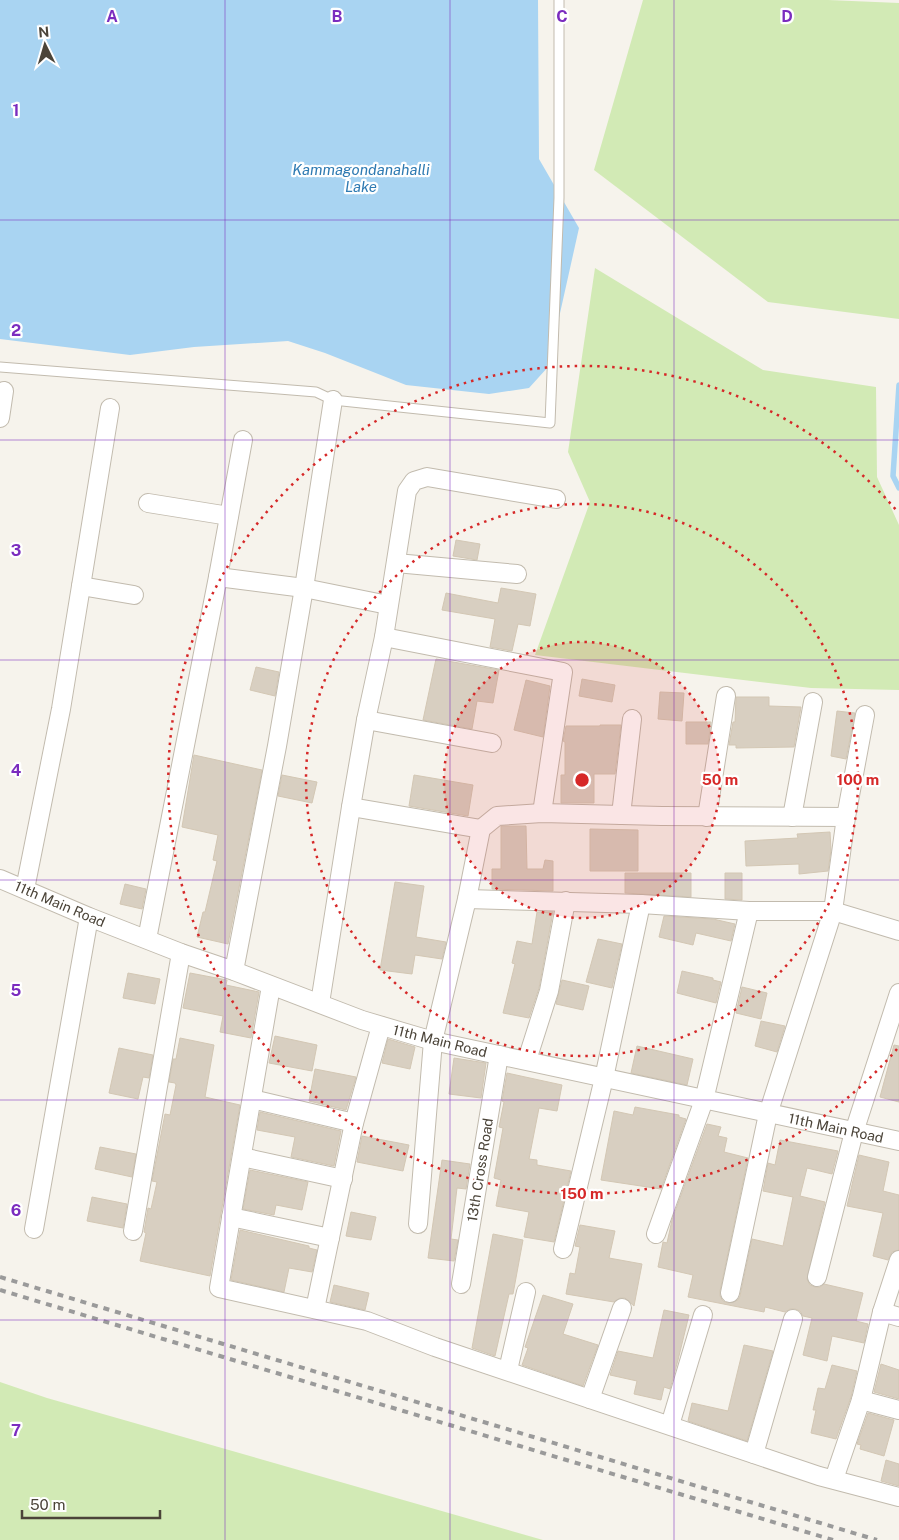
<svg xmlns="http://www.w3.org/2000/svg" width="899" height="1540" font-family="'Public Sans',sans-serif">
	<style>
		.green { fill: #d2eab5 }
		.water { fill: #a9d4f2 }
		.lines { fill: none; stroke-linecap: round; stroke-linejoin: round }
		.stream { stroke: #a9d4f2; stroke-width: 5.5 }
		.building { fill: #d8cfc1; stroke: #d3c7b4 }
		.service-casing { stroke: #c2bbae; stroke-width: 11 }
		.minor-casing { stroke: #c2bbae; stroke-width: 20 }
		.service { stroke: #fff; stroke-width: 9 }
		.minor { stroke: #fff; stroke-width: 18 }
		.rail { stroke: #9a9a9a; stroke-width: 4; stroke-dasharray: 6 6; stroke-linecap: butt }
		.grid { fill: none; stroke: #7b2cbf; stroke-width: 1; stroke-opacity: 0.55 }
		.ring { fill: none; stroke: #d62828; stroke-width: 2.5; stroke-dasharray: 2.5 5 }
		.labels { text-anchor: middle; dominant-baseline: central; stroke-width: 4.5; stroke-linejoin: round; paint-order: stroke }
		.street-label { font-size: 14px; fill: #4b4439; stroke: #fff }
		.water-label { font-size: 15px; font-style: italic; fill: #2e7ab2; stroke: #fff }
		.grid-label { font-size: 16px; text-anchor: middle; font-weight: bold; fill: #7b2cbf; stroke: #fff; stroke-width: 4.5; stroke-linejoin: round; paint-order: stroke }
		.centre { fill: #d62828; stroke: #fff; stroke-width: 2.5 }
		.ring-label { font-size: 15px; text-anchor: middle; font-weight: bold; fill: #d62828; stroke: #fff; stroke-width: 4.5; stroke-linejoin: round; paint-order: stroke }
	</style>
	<rect width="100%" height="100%" fill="#f6f3ec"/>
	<g class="green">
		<polygon points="643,0 828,0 899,3 899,319 768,302 594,170"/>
		<polygon points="595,268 763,370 876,387 877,477 899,525 899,690 811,688 535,655 590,502 568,452"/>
		<polygon points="0,1382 47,1398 543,1540 0,1540"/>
	</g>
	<polygon class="water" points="0,0 538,0 539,159 579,228 548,367 529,388 489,394 406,385 325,353 288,341 194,347 130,355 0,339"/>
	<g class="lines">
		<polyline class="stream" points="899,385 893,476 899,488"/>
	</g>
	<g class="building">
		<polygon points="456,540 480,544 477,560 453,556"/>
		<polygon points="501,588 536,594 530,626 518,624 512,651 490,647 495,619 442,610 446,593 498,603"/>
		<polygon points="436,659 499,670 493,703 477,701 472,729 423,720"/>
		<polygon points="256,667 279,672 275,696 250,690"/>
		<polygon points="582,679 615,685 612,702 579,696"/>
		<polygon points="526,680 550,686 543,737 514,730"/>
		<polygon points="660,692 684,693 682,721 658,719"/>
		<polygon points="736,697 769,697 769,706 801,707 794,747 736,748 736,745 729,745 733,722 735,722"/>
		<polygon points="837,711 855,713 846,759 831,756"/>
		<polygon points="686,722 711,722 708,744 686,744"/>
		<polygon points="600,725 621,725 615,774 594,774 594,803 561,803 561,775 565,775 565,742 563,741 566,726 600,726"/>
		<polygon points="194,755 262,770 228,944 197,937 203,912 205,912 217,861 213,860 218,835 182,827"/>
		<polygon points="282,775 317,782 312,803 278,796"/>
		<polygon points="414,775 473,785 468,816 409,806"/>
		<polygon points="501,826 526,826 527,869 543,869 545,860 553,861 553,891 492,889 492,869 501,869"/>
		<polygon points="590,829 638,830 638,871 590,871"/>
		<polygon points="830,832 831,850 828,871 799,874 799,864 746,866 745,841 798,838 797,834"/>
		<polygon points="625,873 691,873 691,897 625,893"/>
		<polygon points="725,873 742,873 742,900 725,899"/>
		<polygon points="395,882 424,886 416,937 446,942 442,959 415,955 412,974 380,970"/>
		<polygon points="125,884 146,889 142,909 120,904"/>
		<polygon points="537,912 553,912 539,988 529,1018 503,1013 515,964 512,963 517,941 532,944"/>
		<polygon points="664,916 713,919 735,924 731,941 696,933 693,945 659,937"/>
		<polygon points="598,939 622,944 612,988 586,982"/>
		<polygon points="682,971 713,978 713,980 721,982 716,1003 677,993"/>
		<polygon points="128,973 160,979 155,1004 123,998"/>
		<polygon points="190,973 227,980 226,985 259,992 251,1038 220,1032 223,1016 183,1008"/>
		<polygon points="562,980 589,986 583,1010 556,1004"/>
		<polygon points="742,987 767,993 761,1019 736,1013"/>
		<polygon points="761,1021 785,1026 777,1052 755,1046"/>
		<polygon points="275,1036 317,1045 312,1071 269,1063"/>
		<polygon points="180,1038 214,1045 205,1097 240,1105 210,1276 140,1261 146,1233 144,1232 148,1208 151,1209 157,1182 152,1181 165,1114 170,1115 176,1085 175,1083 169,1082 173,1059 176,1059"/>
		<polygon points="388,1039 415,1047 410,1069 382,1063"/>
		<polygon points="894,1045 899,1046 899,1102 880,1097"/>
		<polygon points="637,1046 693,1059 687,1085 631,1073"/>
		<polygon points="119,1048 153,1055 149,1078 143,1077 138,1099 109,1093"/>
		<polygon points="454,1058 486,1063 481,1098 449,1094"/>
		<polygon points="315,1069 356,1077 346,1110 309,1101"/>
		<polygon points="507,1073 562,1085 557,1111 539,1108 529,1159 537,1160 537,1165 571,1171 554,1242 524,1237 529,1212 496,1206 501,1180 494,1178 503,1128 499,1127 504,1102 502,1101"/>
		<polygon points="635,1107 679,1115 679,1117 686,1119 661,1189 601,1180 614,1111 633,1115"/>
		<polygon points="260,1112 341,1131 334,1166 291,1157 295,1137 257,1130"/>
		<polygon points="707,1124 721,1127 718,1136 727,1138 724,1152 748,1158 720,1291 720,1296 723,1301 728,1303 738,1300 740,1296 752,1239 783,1246 793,1197 763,1191 768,1163 775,1165 780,1140 838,1151 832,1174 807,1168 800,1196 825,1202 807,1279 810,1285 815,1287 820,1287 824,1284 863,1293 856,1321 868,1324 864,1343 832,1336 827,1361 803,1355 812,1318 803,1316 800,1311 795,1309 790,1309 785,1312 765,1307 764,1312 688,1297 693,1275 658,1267 663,1242 667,1243 672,1220"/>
		<polygon points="362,1136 409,1145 403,1171 357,1162"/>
		<polygon points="100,1147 136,1154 132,1177 95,1169"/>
		<polygon points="859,1155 889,1162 883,1191 899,1195 899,1250 892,1252 888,1260 873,1256 883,1213 847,1206"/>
		<polygon points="442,1160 470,1164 466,1189 457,1188 451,1239 458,1240 454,1261 428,1258"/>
		<polygon points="250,1170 308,1182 302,1210 276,1205 274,1215 243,1209"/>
		<polygon points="92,1197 127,1204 123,1228 87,1221"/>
		<polygon points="351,1212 376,1217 371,1240 346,1236"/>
		<polygon points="580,1225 615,1231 609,1258 642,1264 634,1306 625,1298 620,1298 614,1302 566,1294 570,1273 575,1274 580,1247 575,1246"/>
		<polygon points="240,1230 309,1246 309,1248 317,1250 312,1272 289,1268 284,1292 231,1280"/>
		<polygon points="493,1234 523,1240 513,1294 509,1294 495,1356 472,1348"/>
		<polygon points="334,1285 369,1293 365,1310 330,1302"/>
		<polygon points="543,1295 573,1304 563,1334 598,1345 583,1386 522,1365 528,1348 525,1347"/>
		<polygon points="664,1310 689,1315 678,1360 670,1389 664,1387 661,1400 634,1394 637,1381 610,1375 618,1351 653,1358"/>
		<polygon points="744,1345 773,1351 747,1441 688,1421 692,1403 728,1411"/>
		<polygon points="881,1364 899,1370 899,1399 874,1392"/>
		<polygon points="832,1365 857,1371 851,1397 836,1439 811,1433 816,1410 813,1410 818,1388 825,1389"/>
		<polygon points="868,1413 894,1420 884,1456 860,1449 861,1445 857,1444"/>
		<polygon points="886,1460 899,1464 899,1486 881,1481"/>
	</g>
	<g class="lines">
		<g class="service-casing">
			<polyline id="service" points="0,367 316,392 333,400 550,423 559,198 559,0"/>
		</g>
		<g class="minor-casing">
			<g id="minor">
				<polyline points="0,418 4,391"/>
				<polyline points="148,503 229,516"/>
				<polyline points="396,563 517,574"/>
				<polyline points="218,577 304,588 388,605"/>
				<polyline points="81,586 134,595"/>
				<polyline points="384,637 563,672 542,813"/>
				<polyline points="366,720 492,743"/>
				<polyline points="351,807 481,829"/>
				<polyline points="621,815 632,719"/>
				<polyline points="707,817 726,696"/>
				<polyline points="792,817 813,702"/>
				<polyline points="846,817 865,715"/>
				<polyline points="0,879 89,917 181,953 234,971 362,1020 433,1041 899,1141"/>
				<polyline points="25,889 61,709 110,408"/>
				<polyline points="467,899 641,904 749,911 833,911 899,931"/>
				<polyline points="147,939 218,577 243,440"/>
				<polyline points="234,971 277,746 304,588 333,400"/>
				<polyline points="271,986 219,1288 367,1321 435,1347 819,1476 899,1497"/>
				<polyline points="320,1003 351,807 366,720 384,637 407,491 414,481 427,477 556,499"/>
				<polyline points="527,1060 549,991 566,901"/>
				<polyline points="252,1099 354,1123"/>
				<polyline points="242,1157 343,1179"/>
				<polyline points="231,1217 330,1238"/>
				<polyline points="418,1224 433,1041 467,899 481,829 497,816 542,813 662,816 846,817 833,911 768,1114 730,1293"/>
				<polyline points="34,1229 89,917"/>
				<polyline points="133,1231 181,953"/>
				<polyline points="656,1234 704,1100 749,911"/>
				<polyline points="563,1249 604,1078 641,904"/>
				<polyline points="817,1277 854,1132 899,993"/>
				<polyline points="461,1284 499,1055"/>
				<polyline points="315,1309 354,1123 381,1026"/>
				<polyline points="882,1312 899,1317"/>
				<polyline points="508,1370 526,1292"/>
				<polyline points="590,1399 622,1308"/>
				<polyline points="861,1400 899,1410"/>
				<polyline points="670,1425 703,1315"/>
				<polyline points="754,1454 793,1319"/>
				<polyline points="834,1479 861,1400 882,1312 899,1260"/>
			</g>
		</g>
		<use href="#service" class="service"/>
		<use href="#minor" class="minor"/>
		<g class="rail">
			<polyline points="0,1277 877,1540"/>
			<polyline points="0,1290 833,1540"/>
		</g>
	</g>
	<path class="grid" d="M225 0V1540M450 0V1540M674 0V1540M0 220H899M0 440H899M0 660H899M0 880H899M0 1100H899M0 1320H899"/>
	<circle cx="582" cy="780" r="138" fill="#d62828" fill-opacity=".12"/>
	<g class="ring">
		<circle cx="582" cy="780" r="138"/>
		<circle cx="582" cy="780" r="276"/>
		<path d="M897 1049A414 414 0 1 1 897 511"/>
	</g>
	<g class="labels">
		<g class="street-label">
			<text transform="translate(60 904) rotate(23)">11th Main Road</text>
			<text transform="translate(440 1041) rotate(14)">11th Main Road</text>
			<text transform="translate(836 1128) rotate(12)">11th Main Road</text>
			<text transform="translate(480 1170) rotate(-81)">13th Cross Road</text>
		</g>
		<g class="water-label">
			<text x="361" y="169">Kammagondanahalli<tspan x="361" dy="17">Lake</tspan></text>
		</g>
	</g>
	<g class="grid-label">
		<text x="112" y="22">A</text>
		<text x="337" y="22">B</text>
		<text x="562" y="22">C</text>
		<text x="787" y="22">D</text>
		<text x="16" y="116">1</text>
		<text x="16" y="336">2</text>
		<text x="16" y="556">3</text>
		<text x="16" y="776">4</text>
		<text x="16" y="996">5</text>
		<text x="16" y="1216">6</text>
		<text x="16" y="1436">7</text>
	</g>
	<circle cx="582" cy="780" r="8" class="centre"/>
	<g class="ring-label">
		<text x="720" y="785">50 m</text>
		<text x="858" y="785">100 m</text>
		<text x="582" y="1199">150 m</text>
	</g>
	<g transform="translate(45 45) rotate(355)" stroke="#ffffff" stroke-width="4" paint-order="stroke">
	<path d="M0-4L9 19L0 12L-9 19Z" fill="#4b4439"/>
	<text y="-8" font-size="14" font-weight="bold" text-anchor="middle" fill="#4b4439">N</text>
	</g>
	<path d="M22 1510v8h138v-8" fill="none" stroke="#4b4439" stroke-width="2.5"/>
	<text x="30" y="1510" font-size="15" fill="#4b4439" stroke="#ffffff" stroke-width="4" paint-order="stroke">50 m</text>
</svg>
